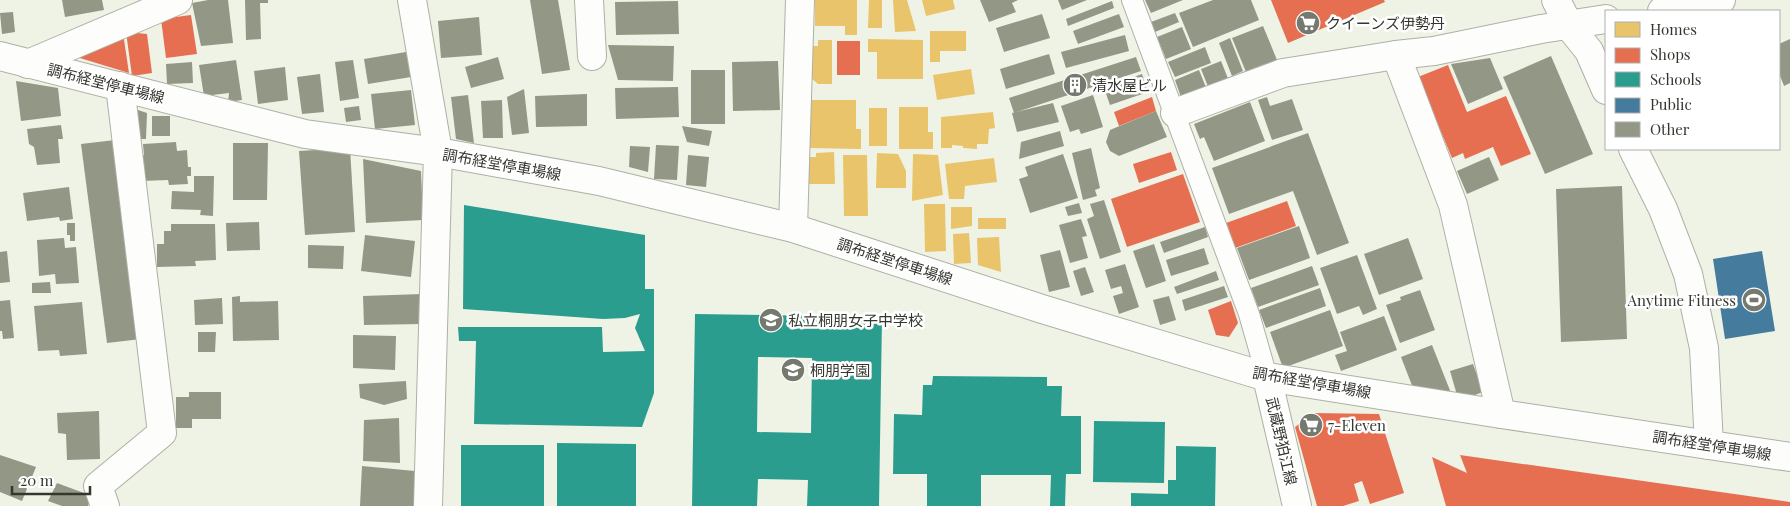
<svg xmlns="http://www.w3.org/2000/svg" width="1790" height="506" font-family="'Playfair Display','Noto Sans JP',serif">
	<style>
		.homes { fill: #e9c46a }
		.shops { fill: #e76f51 }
		.schools { fill: #2a9d8f; fill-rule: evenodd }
		.public { fill: #457b9d }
		.building { fill: #929786 }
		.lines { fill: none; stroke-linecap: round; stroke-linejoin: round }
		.pedestrian-casing { stroke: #adb0a6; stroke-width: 22 }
		.minor-casing { stroke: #adb0a6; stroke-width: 30 }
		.tertiary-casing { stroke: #adb0a6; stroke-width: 30 }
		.secondary-casing { stroke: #adb0a6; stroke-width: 30 }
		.pedestrian { stroke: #fdfdfb; stroke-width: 20 }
		.minor { stroke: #fdfdfb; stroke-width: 28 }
		.tertiary { stroke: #fdfdfb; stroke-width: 28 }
		.secondary { stroke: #fdfdfb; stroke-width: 28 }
		.labels { text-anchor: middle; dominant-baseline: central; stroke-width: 5; stroke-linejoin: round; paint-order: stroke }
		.poi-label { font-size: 15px; fill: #34372e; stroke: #fff; text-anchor: start }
		.street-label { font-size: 15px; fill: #34372e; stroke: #fff }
	</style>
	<rect width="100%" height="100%" fill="#eff3e6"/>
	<g class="homes">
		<polygon points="815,0 857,0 857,35 845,35 845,26 815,26"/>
		<polygon points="869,0 882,0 882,28 868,28"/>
		<polygon points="893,0 907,0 916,31 895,32"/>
		<polygon points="922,0 953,0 955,9 926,16"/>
		<polygon points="930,31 966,31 966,51 940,51 940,62 930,62"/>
		<polygon points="868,39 923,40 923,79 877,79 877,52 868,52"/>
		<polygon points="818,40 832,40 832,84 818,84 810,77 810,46 818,46"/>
		<polygon points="971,69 975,94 937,100 933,75"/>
		<polygon points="809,100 856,100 856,129 861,129 861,149 809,148"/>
		<polygon points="899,107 928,107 928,132 933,132 933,149 899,149"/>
		<rect x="869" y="108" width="18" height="38"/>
		<polygon points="993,112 995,128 989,129 988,144 977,144 977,149 963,148 963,146 952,145 952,148 941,148 941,117"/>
		<polygon points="834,152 835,184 806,184 806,157 816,157 816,153"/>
		<polygon points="877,153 898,154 906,171 906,188 876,188"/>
		<polygon points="913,154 938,155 943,195 912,201"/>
		<polygon points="843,155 867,155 868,216 844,216"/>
		<polygon points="994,158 997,182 965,186 964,199 949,199 945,164"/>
		<polygon points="924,204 945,204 946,251 925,252"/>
		<polygon points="951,207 972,207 972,226 951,229"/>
		<rect x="978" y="218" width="28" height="11"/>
		<polygon points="969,233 971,263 954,264 953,234"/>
		<polygon points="999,237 1001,272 978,265 977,238"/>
	</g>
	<g class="shops">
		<polygon points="1271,0 1384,0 1385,2 1288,43"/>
		<polygon points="191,15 197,54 166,58 161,19"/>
		<polygon points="126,32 147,34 152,73 132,76"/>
		<polygon points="123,33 129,73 70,55"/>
		<rect x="837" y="41" width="23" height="34"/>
		<polygon points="1448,65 1467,112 1506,96 1531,154 1501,166 1493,147 1465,159 1463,153 1452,158 1418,77"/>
		<polygon points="1152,97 1156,111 1119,126 1114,112"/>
		<polygon points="1171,152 1177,170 1139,183 1133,164"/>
		<polygon points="1183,174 1200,222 1127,247 1111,199"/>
		<polygon points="1287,201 1296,226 1235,248 1226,223"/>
		<polygon points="1231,301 1238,323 1229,337 1216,335 1208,310"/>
		<polygon points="1313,413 1379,414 1404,493 1370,504 1362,481 1354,484 1359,501 1343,506 1317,506 1295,427"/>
		<polygon points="1460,455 1790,502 1790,506 1446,506 1432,457 1467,473"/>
	</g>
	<g class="schools">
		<polygon points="464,205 645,235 645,289 654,289 654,393 642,427 474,424 476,341 459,341 458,327 602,327 603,352 645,351 635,328 640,314 625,318 603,319 463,309"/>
		<path d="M695 314 882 317 879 506H807L808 480 758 479 757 506H692ZM758 357 812 358 811 433 757 432Z"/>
		<polygon points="933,376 1047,377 1047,386 1062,386 1061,416 1081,416 1081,474 1066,474 1065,506 1050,506 1051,475 981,475 981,506 927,506 927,474 893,474 894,414 922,415 923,385 932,385"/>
		<polygon points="1094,421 1165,422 1164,483 1093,482"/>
		<polygon points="557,443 636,444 636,506 557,506"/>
		<rect x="461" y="445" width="83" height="61"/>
		<polygon points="1176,446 1216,447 1215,506 1131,506 1131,493 1168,494 1168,480 1176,480"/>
	</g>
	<polygon class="public" points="1762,251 1775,331 1725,339 1713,259"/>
	<g class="building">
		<polygon points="62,0 102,0 104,10 65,17"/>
		<polygon points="208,0 228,0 233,43 201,46 192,3"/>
		<polygon points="245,0 268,0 268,3 260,3 261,39 246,40"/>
		<polygon points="530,0 558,0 570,70 542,74"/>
		<polygon points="980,0 1018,0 1012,3 1016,12 989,22"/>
		<polygon points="1058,0 1087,0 1062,10"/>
		<polygon points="1145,0 1183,0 1151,13"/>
		<polygon points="1213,0 1251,0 1259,20 1193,47 1179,13"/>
		<polygon points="678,1 679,34 616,35 615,2"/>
		<polygon points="1112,1 1114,8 1068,26 1066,19"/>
		<polygon points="13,12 15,32 2,34 0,13"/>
		<polygon points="1175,13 1179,22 1155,32 1151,22"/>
		<polygon points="1042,14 1050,38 1004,52 996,28"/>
		<polygon points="1119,14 1124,27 1078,44 1073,31"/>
		<polygon points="479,17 482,55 441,58 438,21"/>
		<polygon points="1263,26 1277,60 1246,72 1232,38"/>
		<polygon points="1182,27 1191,49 1166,59 1157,37"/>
		<polygon points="1125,35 1129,51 1066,68 1061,52"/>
		<polygon points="1230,38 1243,71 1232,76 1219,43"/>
		<polygon points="1790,39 1790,83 1784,86 1779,73 1779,44"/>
		<polygon points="608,45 674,46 673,81 618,80"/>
		<polygon points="1205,47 1211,63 1175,77 1168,62"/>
		<polygon points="406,52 411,77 368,84 364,59"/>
		<polygon points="1049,54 1055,74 1006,89 1000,69"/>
		<polygon points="1551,56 1593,154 1545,174 1503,77"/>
		<polygon points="498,57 504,79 471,88 465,67"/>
		<polygon points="1136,57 1141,71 1014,113 1009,98"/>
		<polygon points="1490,58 1503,89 1468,104 1451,64"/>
		<polygon points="236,60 242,100 228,102 229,93 204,96 199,65"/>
		<polygon points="353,60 359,98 340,101 335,62"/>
		<polygon points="778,61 780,110 733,111 732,62"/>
		<polygon points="1221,61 1229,81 1209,89 1201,69"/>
		<polygon points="192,62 193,83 167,84 166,64"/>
		<polygon points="285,67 288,100 258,104 254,71"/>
		<rect x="691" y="70" width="34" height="54"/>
		<polygon points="1199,70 1207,90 1182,100 1175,80"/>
		<polygon points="320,74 324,112 302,114 297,77"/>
		<polygon points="1142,74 1148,92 1110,105 1104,88"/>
		<polygon points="16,81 58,88 61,116 21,121"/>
		<polygon points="678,87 679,117 616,119 615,88"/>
		<polygon points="524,89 529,133 512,135 507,97"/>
		<polygon points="411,90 415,125 375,129 371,94"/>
		<polygon points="587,94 587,126 536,127 535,96"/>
		<polygon points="468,95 474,143 456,139 451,97"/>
		<polygon points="1093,95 1103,127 1081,134 1079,129 1070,132 1061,106"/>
		<polygon points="1267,97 1270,106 1292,99 1303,130 1272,140 1258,100"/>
		<polygon points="502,100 503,138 483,138 481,101"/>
		<polygon points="1250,102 1265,141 1214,161 1204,137 1200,139 1194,124"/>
		<polygon points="1053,103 1059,122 1017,132 1012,113"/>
		<polygon points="359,106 361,120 346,122 344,108"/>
		<polygon points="135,109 147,113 146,139 134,139"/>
		<polygon points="1156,111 1167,137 1119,156 1110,151 1106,142 1110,130"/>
		<rect x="152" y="116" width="18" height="20"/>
		<polygon points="61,125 63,139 58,139 60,163 37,165 34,147 29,144 27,129"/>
		<polygon points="682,126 712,131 709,146 687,142"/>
		<polygon points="1060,131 1064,146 1019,159 1021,142"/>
		<polygon points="1308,133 1349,243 1317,255 1293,191 1229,214 1212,168"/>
		<polygon points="115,140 141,339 107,343 81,144"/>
		<polygon points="176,142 177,151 187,150 188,167 191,167 191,176 187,176 188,184 169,185 168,180 141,181 139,155 144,155 143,144"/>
		<polygon points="233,143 268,143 267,200 233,200"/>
		<polygon points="656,145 679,146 677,180 654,179"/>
		<polygon points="630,146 650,147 648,172 629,167"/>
		<polygon points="350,148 355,232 305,235 299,151"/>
		<polygon points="1091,148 1100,188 1095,190 1097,196 1083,200 1072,153"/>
		<polygon points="1063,154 1078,198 1030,213 1019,179 1028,176 1025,167"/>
		<polygon points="688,155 709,157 706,187 686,185"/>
		<polygon points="1489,157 1499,180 1467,194 1457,171"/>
		<polygon points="363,159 421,171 423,220 366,223"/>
		<polygon points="194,176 214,176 213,216 200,215 201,210 171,209 172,191 194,192"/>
		<polygon points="1622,186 1627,339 1561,342 1556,189"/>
		<polygon points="69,187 73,219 60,221 59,217 27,221 23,193"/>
		<polygon points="1104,200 1121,252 1100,259 1087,219 1094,216 1090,204"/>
		<polygon points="1079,203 1082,213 1068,216 1065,207"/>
		<polygon points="1081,219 1087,236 1082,237 1088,258 1070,263 1059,225"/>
		<polygon points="259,222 260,250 227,251 226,223"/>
		<polygon points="67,223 75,223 75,241 70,241 70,235 67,235"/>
		<polygon points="171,224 215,224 216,260 195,261 196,266 157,267 157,244 164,244 164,231 171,231"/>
		<polygon points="1299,226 1310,258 1249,280 1237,248"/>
		<polygon points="1205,227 1208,237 1164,253 1160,242"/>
		<polygon points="365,235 415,241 411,277 361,271"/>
		<polygon points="64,238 65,248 76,247 79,283 56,284 55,274 39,276 37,240"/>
		<polygon points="1408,238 1423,279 1379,295 1364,254"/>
		<polygon points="1154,244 1166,281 1146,288 1133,251"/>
		<polygon points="308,245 344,246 343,269 308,268"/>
		<polygon points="1204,248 1209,264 1171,276 1166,260"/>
		<polygon points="1060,250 1070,287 1049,292 1040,255"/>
		<polygon points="7,251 10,282 0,283 0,252"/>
		<polygon points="1357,255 1377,309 1363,315 1359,306 1337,314 1320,268"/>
		<polygon points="1125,264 1139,307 1119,314 1113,296 1123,293 1121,286 1111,289 1105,270"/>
		<polygon points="1312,266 1319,285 1258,307 1251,288"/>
		<polygon points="1085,267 1094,292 1081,296 1073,271"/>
		<polygon points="1216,271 1219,280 1177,294 1174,287"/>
		<polygon points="50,282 51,293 32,293 32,283"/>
		<polygon points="1224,286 1228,297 1185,311 1182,300"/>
		<polygon points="1320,288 1326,306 1266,328 1259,310"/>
		<polygon points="1420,290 1435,330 1400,343 1386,305 1401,300 1400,297"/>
		<polygon points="422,294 422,324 364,325 363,296"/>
		<polygon points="240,296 240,302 278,301 279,340 233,341 232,297"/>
		<polygon points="1169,296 1176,320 1160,325 1153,300"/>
		<polygon points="222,298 223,324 195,325 194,300"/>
		<polygon points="10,300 14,338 3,339 2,331 0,331 0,301"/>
		<polygon points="82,302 87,354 60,356 59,350 38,351 34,306"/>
		<polygon points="1330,310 1343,346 1283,368 1270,332"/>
		<polygon points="1384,316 1397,350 1341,371 1335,355 1347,351 1340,332"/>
		<polygon points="198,332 216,332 215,352 198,352"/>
		<polygon points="353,335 396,336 395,370 353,368"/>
		<polygon points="1432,345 1451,393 1413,388 1401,357"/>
		<polygon points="1473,364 1483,392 1472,396 1457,395 1450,371"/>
		<polygon points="406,381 407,399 384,405 360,398 359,384"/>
		<polygon points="189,392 221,392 221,419 192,419 192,428 176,428 176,397 189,397"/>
		<polygon points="99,411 100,459 67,460 66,434 58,433 57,413"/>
		<polygon points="399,418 400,463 363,461 364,420"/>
		<polygon points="0,455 36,467 22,501 0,492"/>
		<polygon points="362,466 415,471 415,506 360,506"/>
		<polygon points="57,483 92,496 88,506 62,506 48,501"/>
	</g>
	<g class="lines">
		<g class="pedestrian-casing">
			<polyline id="pedestrian" points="1132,0 1249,314 1267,377"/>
		</g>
		<g class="minor-casing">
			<g id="minor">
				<polyline points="412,0 438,152 428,506"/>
				<polyline points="589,0 592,56"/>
				<polyline points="1662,11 1721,0"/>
				<polyline points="1396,55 1453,205 1501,414"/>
				<polyline points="28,64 178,0"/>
				<polyline points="1175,113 1283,73 1396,55 1434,51 1541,29 1606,19"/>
				<polyline points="793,228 800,0"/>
				<polyline points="105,506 98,486 162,433 120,86"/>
			</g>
		</g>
		<g class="tertiary-casing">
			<g id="tertiary">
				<polyline points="1556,0 1569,26 1589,51 1606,90"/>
				<polyline points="1633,149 1663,209 1688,274 1704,348 1709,445"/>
			</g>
		</g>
		<g class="secondary-casing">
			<g id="secondary">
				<polyline points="0,56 305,134 438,152 599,181 793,228 1042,309 1267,377 1501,414 1790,457"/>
				<polyline points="1267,377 1297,506"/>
			</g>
		</g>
		<use href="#pedestrian" class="pedestrian"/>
		<use href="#minor" class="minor"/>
		<use href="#tertiary" class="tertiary"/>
		<use href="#secondary" class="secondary"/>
	</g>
	<defs>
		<g id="supermarket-disc" transform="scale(1.25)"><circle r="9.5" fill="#75796e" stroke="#fff"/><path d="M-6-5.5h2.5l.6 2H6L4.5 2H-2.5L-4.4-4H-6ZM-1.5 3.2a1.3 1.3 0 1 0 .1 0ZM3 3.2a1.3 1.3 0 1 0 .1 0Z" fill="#fff"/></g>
		<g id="building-disc" transform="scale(1.25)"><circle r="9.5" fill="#75796e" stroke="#fff"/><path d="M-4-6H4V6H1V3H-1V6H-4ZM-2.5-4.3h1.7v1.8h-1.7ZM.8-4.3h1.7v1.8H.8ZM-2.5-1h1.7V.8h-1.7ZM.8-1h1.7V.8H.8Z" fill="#fff"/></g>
		<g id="stadium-disc" transform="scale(1.25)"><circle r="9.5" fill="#75796e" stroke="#fff"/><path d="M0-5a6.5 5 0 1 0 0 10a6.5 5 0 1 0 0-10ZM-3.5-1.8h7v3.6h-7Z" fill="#fff"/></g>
		<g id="school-disc" transform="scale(1.25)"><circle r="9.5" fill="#75796e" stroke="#fff"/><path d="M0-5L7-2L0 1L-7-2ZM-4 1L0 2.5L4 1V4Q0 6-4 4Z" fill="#fff"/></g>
	</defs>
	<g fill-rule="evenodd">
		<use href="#supermarket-disc" x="1308" y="23"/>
		<use href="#building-disc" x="1075" y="85"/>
		<use href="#stadium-disc" x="1754" y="300"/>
		<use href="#school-disc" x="771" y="320"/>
		<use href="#school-disc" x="793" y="370"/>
		<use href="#supermarket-disc" x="1311" y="425"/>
	</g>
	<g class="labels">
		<g class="poi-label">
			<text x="1326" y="23">クイーンズ伊勢丹</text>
			<text x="1092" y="85">清水屋ビル</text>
			<text x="1736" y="300" text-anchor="end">Anytime Fitness</text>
			<text x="788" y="320">私立桐朋女子中学校</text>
			<text x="810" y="370">桐朋学園</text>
			<text x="1328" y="425">7-Eleven</text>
		</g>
		<g class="street-label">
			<text transform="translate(106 83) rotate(14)">調布経堂停車場線</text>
			<text transform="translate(502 164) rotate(10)">調布経堂停車場線</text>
			<text transform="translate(895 261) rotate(18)">調布経堂停車場線</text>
			<text transform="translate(1312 382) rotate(10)">調布経堂停車場線</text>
			<text transform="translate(1282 441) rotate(77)">武蔵野狛江線</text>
			<text transform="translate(1712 445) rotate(9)">調布経堂停車場線</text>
		</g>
	</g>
	<rect x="1605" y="10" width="175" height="140" fill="#ffffff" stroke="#aeafab"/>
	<rect x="1615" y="22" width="25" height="15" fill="#e9c46a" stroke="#aeafab"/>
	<text x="1650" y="35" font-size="15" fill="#34372e">Homes</text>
	<rect x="1615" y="48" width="25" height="15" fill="#e76f51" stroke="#aeafab"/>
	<text x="1650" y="60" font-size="15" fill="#34372e">Shops</text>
	<rect x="1615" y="72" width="25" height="15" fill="#2a9d8f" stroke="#aeafab"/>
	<text x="1650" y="85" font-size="15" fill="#34372e">Schools</text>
	<rect x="1615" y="98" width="25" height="15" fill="#457b9d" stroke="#aeafab"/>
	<text x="1650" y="110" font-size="15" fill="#34372e">Public</text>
	<rect x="1615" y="122" width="25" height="15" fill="#929786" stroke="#aeafab"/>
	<text x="1650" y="135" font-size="15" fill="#34372e">Other</text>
	<path d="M12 486v8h78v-8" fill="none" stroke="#34372e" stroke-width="2.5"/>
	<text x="20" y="486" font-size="15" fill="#34372e" stroke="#ffffff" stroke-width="4" paint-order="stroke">20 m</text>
</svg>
